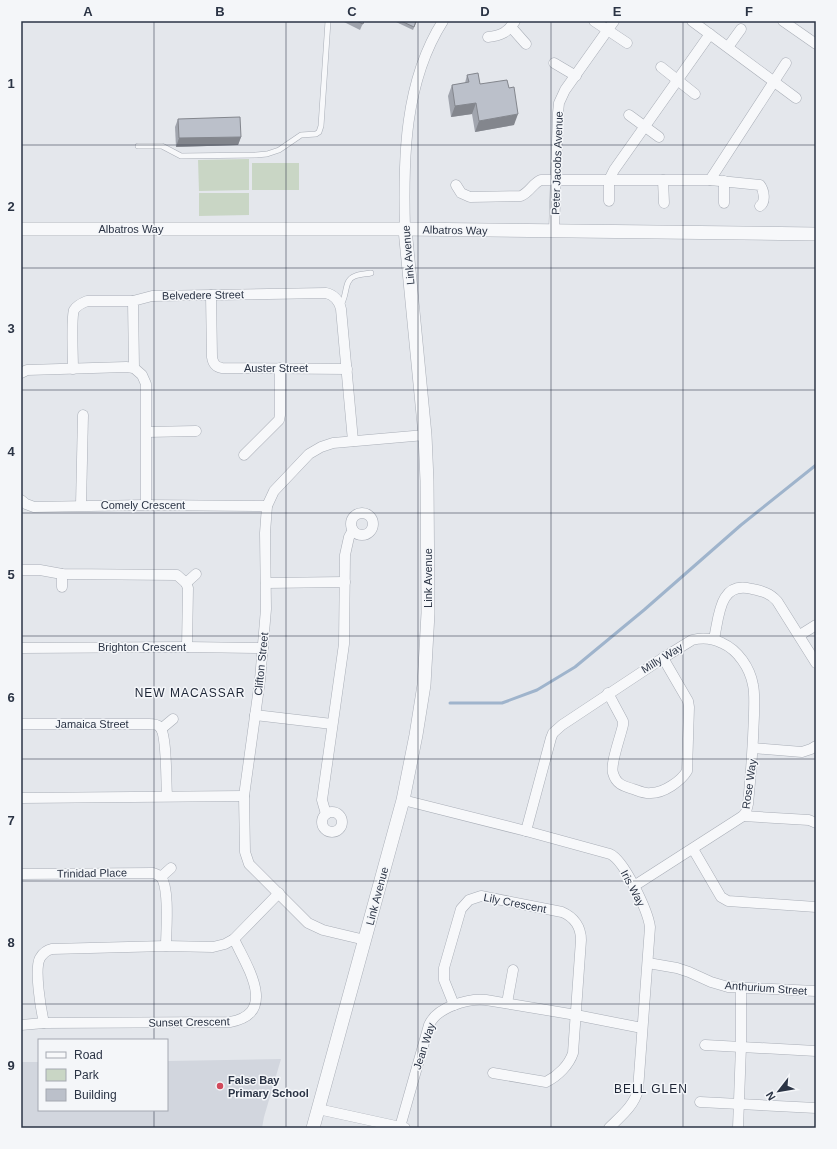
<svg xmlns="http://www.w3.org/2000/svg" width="837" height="1149" font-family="Arial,sans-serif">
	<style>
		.built { fill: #d2d6de }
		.green { fill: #c9d6c5 }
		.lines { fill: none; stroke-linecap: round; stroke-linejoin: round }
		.stream { stroke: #9fb4cc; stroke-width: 3 }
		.service-casing { stroke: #a9aeb7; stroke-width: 6 }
		.minor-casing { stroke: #a9aeb7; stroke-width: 11 }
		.tertiary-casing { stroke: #a9aeb7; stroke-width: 14 }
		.service { stroke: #f7f8fa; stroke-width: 5 }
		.minor { stroke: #f7f8fa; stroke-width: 10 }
		.tertiary { stroke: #f7f8fa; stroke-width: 13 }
		.wall { fill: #a1a5ae }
		.shaded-wall { fill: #83868d }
		.building { fill: #bbc0ca; stroke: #83868d }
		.grid { fill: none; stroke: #2b3445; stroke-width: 1; stroke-opacity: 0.55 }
		.poi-dot { fill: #d1495b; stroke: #f4f6f9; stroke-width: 1.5 }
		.labels { text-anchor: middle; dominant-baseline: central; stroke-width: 3; stroke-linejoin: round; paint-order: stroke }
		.street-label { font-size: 11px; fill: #2b3445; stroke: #f4f6f9 }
		.poi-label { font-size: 11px; font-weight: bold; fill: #2b3445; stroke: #f4f6f9; text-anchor: start }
		.neighbourhood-label { font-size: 12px; letter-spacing: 1px; fill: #1d2536; stroke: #f4f6f9 }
		.neatline { fill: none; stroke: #2b3445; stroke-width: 1.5 }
		.grid-label { font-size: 13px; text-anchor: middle; font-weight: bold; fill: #2b3445 }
	</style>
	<rect width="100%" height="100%" fill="#e4e7ec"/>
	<polygon class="built" points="281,1059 264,1117 262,1128 21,1128 21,1062 39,1062 39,1110 167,1110 167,1061"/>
	<g class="green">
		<polygon points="249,159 249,190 199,191 198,160"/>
		<rect x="252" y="163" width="47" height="27"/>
		<polygon points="199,193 249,193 249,215 199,216"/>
	</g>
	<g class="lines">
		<polyline class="stream" points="450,703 502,703 537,690 575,667 644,610 741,525 816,465"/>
		<g class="service-casing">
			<g id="service">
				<polyline points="138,146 162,146 181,156 256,155 267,154 279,150 301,135 316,134 319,132 321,126 328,21"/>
				<path d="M340 306C348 297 343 280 355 276 360 274 366 274 371 273"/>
			</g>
		</g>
		<g class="minor-casing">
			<g id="minor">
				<polyline points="594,21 627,43"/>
				<polyline points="692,21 796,98"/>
				<polyline points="783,21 816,44"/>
				<polyline points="511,27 526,44"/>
				<path d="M488 37C501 36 508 32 515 21"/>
				<polyline points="728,47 741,29"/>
				<polyline points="554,63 576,76"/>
				<polyline points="661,67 695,94"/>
				<polyline points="629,115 659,137"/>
				<polyline points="663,180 664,203"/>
				<polyline points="710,180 786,63"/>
				<polyline points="724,181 724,203"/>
				<path d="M456 185 461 193 470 197 521 196C530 192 533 183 541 180H710L760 185C764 190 766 202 760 206"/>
				<polyline points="609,201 609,180 614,170 710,34"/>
				<path d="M405 229C403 159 404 82 443 21"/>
				<polyline points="554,231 558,113 559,103 565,90 614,21"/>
				<path d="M211 295 212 357C213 364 216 367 222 368L347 369"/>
				<path d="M73 369C73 358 71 317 74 310 77 305 82 303 87 301H133"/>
				<polyline points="21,373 27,370 126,367 134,368"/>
				<polyline points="147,432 196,431"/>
				<polyline points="244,455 279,420 280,415 280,368"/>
				<polyline points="21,500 26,504 34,507 146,505 267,506"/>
				<polyline points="81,505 83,415"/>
				<path d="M146 505V384L142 375 134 368 133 301 152 296 326 293C335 295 339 301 341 309L353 441"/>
				<circle cx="362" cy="524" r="11"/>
				<polyline points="23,570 40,570 62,574 177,575 186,583 188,588 187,647"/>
				<polyline points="62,574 62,587"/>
				<polyline points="186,583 196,574"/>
				<polyline points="266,583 345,582"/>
				<polyline points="800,635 816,625"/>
				<path d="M714 639C719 617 719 580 752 589 762 591 770 593 777 601L816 663"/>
				<polyline points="21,648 187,647 263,648"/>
				<path d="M608 693 623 721V725C621 735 610 764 613 773 616 784 623 786 633 789 639 791 645 794 651 793 664 793 681 781 687 771L689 707 688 701 663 658"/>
				<polyline points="255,715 332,724"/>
				<path d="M21 724H149C153 724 157 724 160 727 167 735 166 783 167 796"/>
				<polyline points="161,729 173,719"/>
				<polyline points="753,748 802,752 811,749 816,746"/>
				<polyline points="21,798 244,796"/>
				<path d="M403 800 526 831 610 854C624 860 648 911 650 927L638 1090C634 1106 621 1116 609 1128"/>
				<circle cx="332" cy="822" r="10"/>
				<polyline points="326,814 322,800 344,644 345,555 349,537 353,530"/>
				<polyline points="743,816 809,820 816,823"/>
				<path d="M526 831 551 738 553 733 562 725 663 658 692 640C703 637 712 638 722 643 738 650 750 668 753 685 755 694 754 706 754 715 753 745 751 774 748 804L746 812 743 816 634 886"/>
				<polyline points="693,849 721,897 728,901 816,907"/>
				<path d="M21 874 153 873C156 874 159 875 161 877 170 889 166 931 166 946"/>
				<polyline points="161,877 171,868"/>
				<polyline points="365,940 323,930 308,923 249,864 245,852 244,796 260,680 266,609 265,533 267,506 274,491 309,454 321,447 333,443 425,435"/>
				<polyline points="648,963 677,968 689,972 711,982 728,987 816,991"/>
				<polyline points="507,1003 513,970"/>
				<path d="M454 1005 444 980V968L461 909 469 900 481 896 562 912C574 917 581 927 581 940L573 1053C569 1065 558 1076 546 1082L493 1073"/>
				<path d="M44 1023C41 1010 34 969 40 958 43 953 47 950 52 949L166 946 213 947 225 944 234 939 279 893"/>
				<path d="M21 1025 44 1023 230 1022C279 1013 246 965 234 939"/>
				<polyline points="705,1045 816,1051"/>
				<polyline points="700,1102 816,1108"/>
				<polyline points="318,1109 405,1128"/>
				<path d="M400 1127 429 1025C437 1007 468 998 486 1000L576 1015 642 1028"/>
				<polyline points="738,1128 741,1046 741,988"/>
			</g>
		</g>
		<g class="tertiary-casing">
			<g id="tertiary">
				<polyline points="21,229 405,229 816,234"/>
				<polyline points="313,1128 403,800 416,735 424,685 428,613 427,481 425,435 405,229"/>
			</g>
		</g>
		<use href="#service" class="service"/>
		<use href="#minor" class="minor"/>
		<use href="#tertiary" class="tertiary"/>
	</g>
	<g class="wall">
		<polygon points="344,21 364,21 360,30 344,22"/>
		<polygon points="394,21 417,21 413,30"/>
		<polygon points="467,75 480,84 514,125 475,132 472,114 451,117 448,96 452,85 465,83"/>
		<polygon points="178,119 241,137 238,145 176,147 175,127"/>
	</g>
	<g class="shaded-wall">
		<polygon points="476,103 472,114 451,117 455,106"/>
		<polygon points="518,114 514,125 475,132 479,121"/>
		<polygon points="241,137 238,145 176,147 179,138"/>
	</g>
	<g class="building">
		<polygon points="356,21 364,21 363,24"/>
		<polygon points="401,21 416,21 414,27"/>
		<polygon points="478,73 480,84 507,80 509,88 514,87 518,114 479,121 476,103 455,106 452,85 469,82 467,75"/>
		<polygon points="240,117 241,137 179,138 178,119"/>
	</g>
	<path class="grid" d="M154 21V1040M286 21V1128M418 21V1128M551 21V1128M683 21V1128M21 145H816M21 268H816M21 390H816M21 513H816M21 636H816M21 759H816M21 881H816M21 1004H816M154 1110V1128"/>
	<circle class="poi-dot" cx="220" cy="1086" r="4"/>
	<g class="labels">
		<g class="street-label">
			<text transform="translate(557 163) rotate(-88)">Peter Jacobs Avenue</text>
			<text x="131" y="229">Albatros Way</text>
			<text transform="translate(455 230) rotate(1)">Albatros Way</text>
			<text transform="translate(408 255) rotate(-95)">Link Avenue</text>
			<text transform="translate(203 295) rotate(-1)">Belvedere Street</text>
			<text x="276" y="368">Auster Street</text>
			<text x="143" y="505">Comely Crescent</text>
			<text transform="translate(428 578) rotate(-90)">Link Avenue</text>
			<text x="142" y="647">Brighton Crescent</text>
			<text transform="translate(662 658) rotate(-32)">Milly Way</text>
			<text transform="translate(261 664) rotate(-84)">Clifton Street</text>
			<text x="92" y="724">Jamaica Street</text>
			<text transform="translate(749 784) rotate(-82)">Rose Way</text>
			<text transform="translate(92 873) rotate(-1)">Trinidad Place</text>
			<text transform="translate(633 888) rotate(62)">Iris Way</text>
			<text transform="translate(377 896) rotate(-75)">Link Avenue</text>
			<text transform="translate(515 903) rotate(11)">Lily Crescent</text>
			<text transform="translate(766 988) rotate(4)">Anthurium Street</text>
			<text transform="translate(189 1022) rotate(-1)">Sunset Crescent</text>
			<text transform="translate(424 1046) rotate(-72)">Jean Way</text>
		</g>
		<g class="poi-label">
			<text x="228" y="1080">False Bay<tspan x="228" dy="13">Primary School</tspan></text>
		</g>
		<g class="neighbourhood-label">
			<text x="190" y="693">NEW MACASSAR</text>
			<text x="651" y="1089">BELL GLEN</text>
		</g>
	</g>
	<rect width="837" height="1149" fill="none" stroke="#f4f6f9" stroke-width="44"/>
	<rect x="38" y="1039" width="130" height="72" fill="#f4f6f9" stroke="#a4a8b1"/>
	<rect x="46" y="1052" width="20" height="6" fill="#f7f8fa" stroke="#a4a8b1"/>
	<text x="74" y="1059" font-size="12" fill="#2b3445">Road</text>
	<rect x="46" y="1069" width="20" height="12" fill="#c9d6c5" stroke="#a4a8b1"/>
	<text x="74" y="1079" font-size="12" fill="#2b3445">Park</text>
	<rect x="46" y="1089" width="20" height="12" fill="#bbc0ca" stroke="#a4a8b1"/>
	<text x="74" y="1099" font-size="12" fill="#2b3445">Building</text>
	<g transform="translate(779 1091) rotate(239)" stroke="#f4f6f9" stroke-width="3" paint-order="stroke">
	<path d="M0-3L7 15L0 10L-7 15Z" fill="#2b3445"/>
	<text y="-6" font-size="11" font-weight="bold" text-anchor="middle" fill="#2b3445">N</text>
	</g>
	<rect x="22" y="22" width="793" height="1105" class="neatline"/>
	<g class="grid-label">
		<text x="88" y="16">A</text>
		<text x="220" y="16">B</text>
		<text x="352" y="16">C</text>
		<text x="485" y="16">D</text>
		<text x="617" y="16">E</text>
		<text x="749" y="16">F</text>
		<text x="11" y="88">1</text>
		<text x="11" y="211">2</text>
		<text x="11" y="333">3</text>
		<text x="11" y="456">4</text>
		<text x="11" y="579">5</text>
		<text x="11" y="702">6</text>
		<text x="11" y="825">7</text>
		<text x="11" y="947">8</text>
		<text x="11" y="1070">9</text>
	</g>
</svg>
